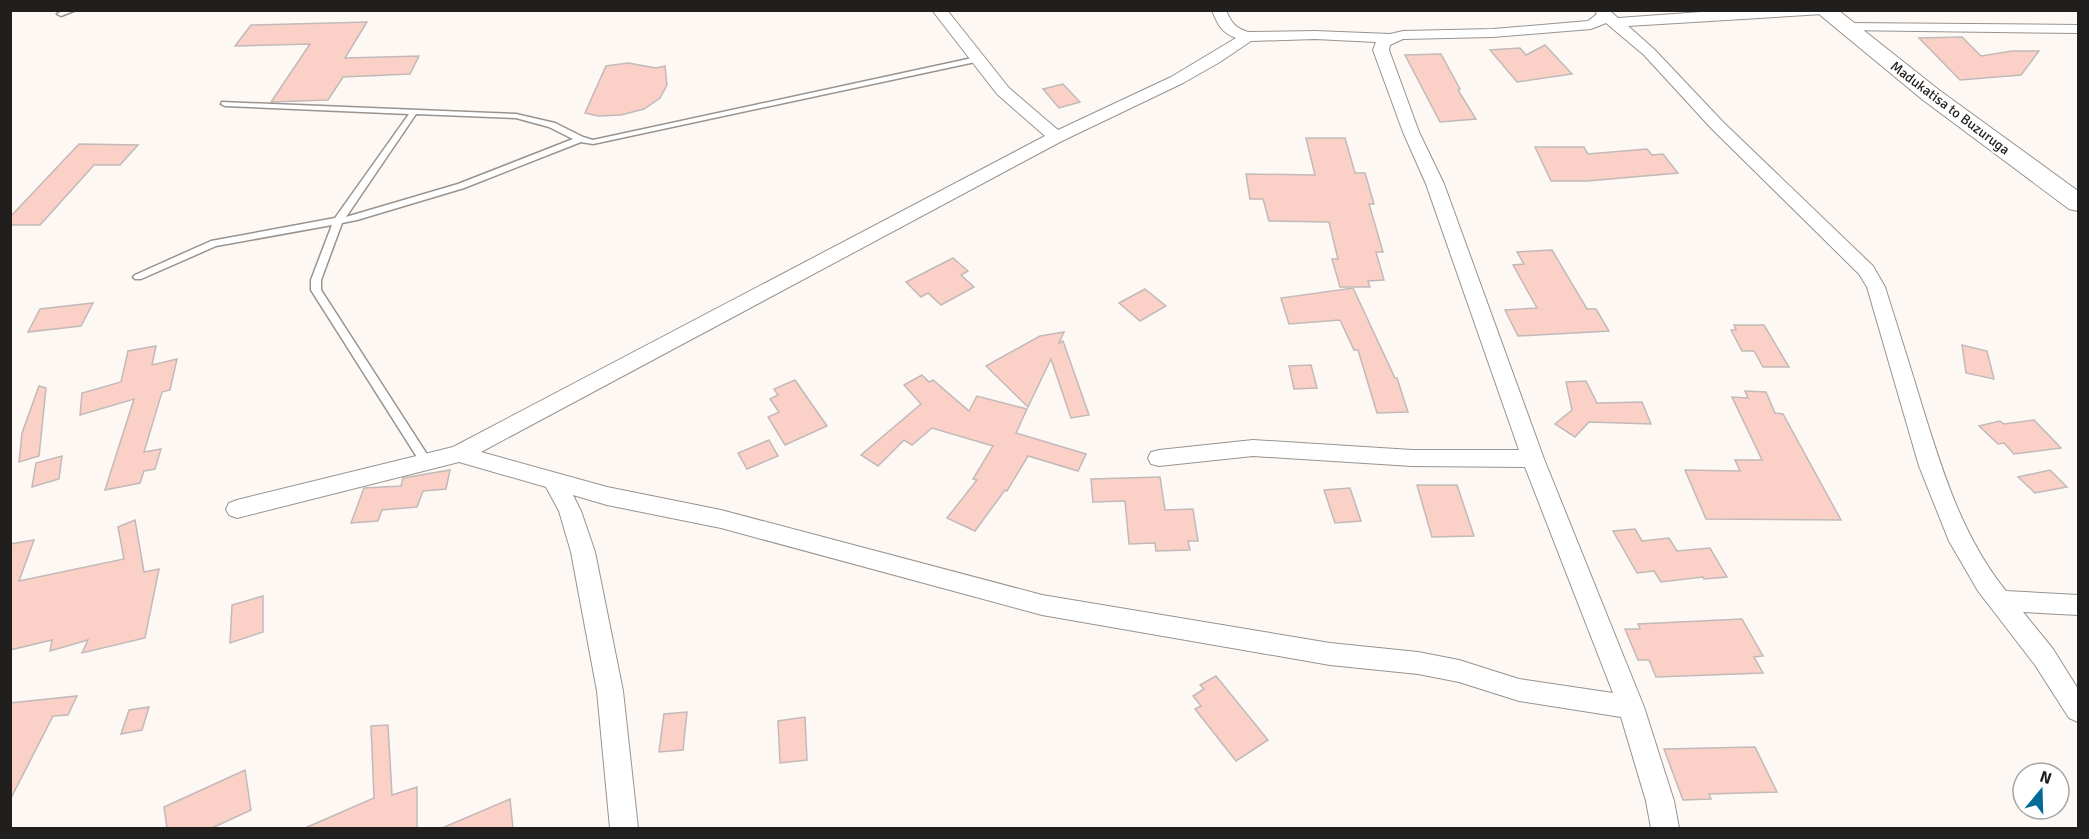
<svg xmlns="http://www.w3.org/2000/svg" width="2089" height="839" font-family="Signika,sans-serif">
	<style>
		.building { fill: #fad0c7; stroke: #c1bab9; stroke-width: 1.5 }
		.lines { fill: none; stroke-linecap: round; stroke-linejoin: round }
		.service-casing { stroke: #98938f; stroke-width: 3 }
		.minor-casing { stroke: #98938f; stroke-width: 2 }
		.secondary-casing { stroke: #98938f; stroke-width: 2 }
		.service { fill: #fff; fill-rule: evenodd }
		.minor { fill: #fff; fill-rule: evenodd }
		.secondary { fill: #fff; fill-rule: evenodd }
		.labels { text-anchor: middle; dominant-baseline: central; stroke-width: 4.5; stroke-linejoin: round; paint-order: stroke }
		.far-street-label { font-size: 14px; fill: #211f1d; stroke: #fff }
	</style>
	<rect width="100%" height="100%" fill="#fef8f4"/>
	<g class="building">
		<polygon points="367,22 345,58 419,56 410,74 343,77 328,100 271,102 310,44 235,46 251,25"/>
		<polygon points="1962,37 1981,56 2012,51 2039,51 2021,75 1960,80 1919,38"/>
		<polygon points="1545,45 1572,74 1517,82 1490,50 1520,48 1526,55"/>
		<polygon points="1441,54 1460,89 1458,90 1476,119 1440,122 1405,55"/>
		<polygon points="628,63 656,68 665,66 667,85 660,98 644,109 621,115 598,116 585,113 606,66"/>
		<polygon points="1063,84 1080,102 1059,108 1043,89"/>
		<polygon points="1306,138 1345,138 1355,173 1365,173 1374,204 1369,204 1383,252 1376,252 1384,280 1368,281 1370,287 1340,287 1332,259 1338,259 1329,222 1269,221 1263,199 1250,199 1246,174 1315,175"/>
		<polygon points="79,144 138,145 120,165 94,165 40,225 10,225 10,217"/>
		<polygon points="1535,147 1584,147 1588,154 1647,149 1652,155 1663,154 1678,173 1587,181 1551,181"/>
		<polygon points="1552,250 1587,309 1596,309 1609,331 1518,336 1505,310 1537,308 1513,265 1524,264 1517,252"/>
		<polygon points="953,258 968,271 961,275 974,287 941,305 928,293 921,297 906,282"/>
		<polygon points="1353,288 1395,378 1397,378 1408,412 1377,413 1358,350 1354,350 1340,320 1289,324 1281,298"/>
		<polygon points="1145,289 1166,306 1140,321 1119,303"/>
		<polygon points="93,303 81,326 28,332 40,309"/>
		<polygon points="1734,325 1764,325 1789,367 1763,367 1754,351 1742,351 1731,330 1736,330"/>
		<polygon points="1064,332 1059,343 1063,341 1089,415 1071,418 1051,359 1028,407 986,366 1040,336"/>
		<polygon points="1962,345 1987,351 1994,379 1966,373"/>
		<polygon points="156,346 152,365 177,359 170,390 162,392 144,452 161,449 155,469 144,471 140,483 105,490 134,399 80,415 82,393 121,382 128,351"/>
		<polygon points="1311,365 1317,388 1294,389 1289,366"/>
		<polygon points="922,375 929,382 933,380 969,411 977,396 1027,409 1016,433 1086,454 1078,471 1028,456 1007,491 1005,490 975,531 947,518 977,480 973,479 993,446 932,428 912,445 904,440 878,466 861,455 921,404 904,385"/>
		<polygon points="795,380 827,426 785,445 768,417 779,412 770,399 778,395 774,389"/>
		<polygon points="1586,381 1597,403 1642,402 1651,424 1589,422 1575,437 1555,424 1572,410 1566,382"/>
		<polygon points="39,386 46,388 39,456 19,462 22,433"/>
		<polygon points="1745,391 1766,392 1775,413 1783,414 1841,520 1706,519 1685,470 1740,471 1735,460 1762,460 1732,397 1748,398"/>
		<polygon points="2034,420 2061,448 2014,454 2004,443 1998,444 1979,426 2000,421 2004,424"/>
		<polygon points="769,440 778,456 747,469 738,453"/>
		<polygon points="62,456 59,479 32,487 36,463"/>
		<polygon points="450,470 446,489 423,491 417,507 382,510 378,521 351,523 364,488 401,486 403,478"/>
		<polygon points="2050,470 2067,487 2035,493 2018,477"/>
		<polygon points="1160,477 1165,510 1193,509 1198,541 1188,541 1190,550 1156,551 1155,543 1129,544 1125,501 1093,502 1091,479"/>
		<polygon points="1417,485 1457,485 1474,536 1432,537"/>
		<polygon points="1350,488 1361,521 1335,523 1324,490"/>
		<polygon points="135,520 144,572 159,569 145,638 82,653 88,640 50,651 52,640 10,650 10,544 34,540 19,581 124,559 118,527"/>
		<polygon points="1635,529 1642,541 1669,538 1677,551 1710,548 1727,577 1704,579 1703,577 1661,582 1654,571 1637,573 1613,531"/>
		<polygon points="263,596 263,632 230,643 232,605"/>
		<polygon points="1742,619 1763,656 1754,657 1763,673 1656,677 1649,660 1638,660 1625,629 1640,629 1638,624"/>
		<polygon points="1216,676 1268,740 1236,761 1195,709 1201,706 1193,696 1204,689 1200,685"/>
		<polygon points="77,696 68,715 53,716 10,800 10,703"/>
		<polygon points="149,707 142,730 121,734 129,710"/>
		<polygon points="687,712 683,750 659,752 664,714"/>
		<polygon points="805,717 807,760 780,763 778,721"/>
		<polygon points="388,725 392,795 417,787 417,828 305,828 374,798 371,726"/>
		<polygon points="1755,747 1777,792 1709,794 1711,799 1683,800 1664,749"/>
		<polygon points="245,770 251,810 212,828 167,828 164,807"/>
		<polygon points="510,799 513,828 442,828"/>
	</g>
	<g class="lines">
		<g class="service-casing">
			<g id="service">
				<polygon points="64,10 76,10 61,16 57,14"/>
				<path d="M977 57 981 59 980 61 593 144 581 142 464 188 357 220 342 223 321 280V290L430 459 431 462 430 465H422L311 290V280L332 225 216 246 141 279H135L133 277 135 275 211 241 335 218 409 114 225 106 221 104 222 102 516 114 555 123 583 137 593 140ZM416 114 516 118 549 127 573 139 458 184 346 217Z"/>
			</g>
		</g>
		<g class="minor-casing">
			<g id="minor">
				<path d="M932 10H947L1009 88 1058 130 1171 77 1236 38C1222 33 1217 24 1212 10H1226C1231 23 1236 28 1248 32L1315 31 1390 34 1403 31 1493 29 1588 21 1597 14 1594 10H1609L1618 18 1729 10H1830L1823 14 1628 26 1654 49 1723 122 1873 266 1885 287C1898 328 1911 369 1923 409 1943 473 1963 538 2006 591L2078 595V615L2023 612 2053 649 2078 689V722L2069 718 2035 665 1978 591 1949 541 1919 466 1867 287 1859 274 1711 128 1644 55 1606 23 1591 29 1493 37 1403 39 1390 45 1389 50 1419 132 1444 184 1544 459 1644 707 1674 801 1679 828H1651L1646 801 1621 717 1519 701 1459 682 1418 674 1330 665 1042 615 721 528 607 505 573 495 581 511 595 552 623 691 638 828H610L597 691 571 552 559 511 546 487 459 462 237 518 229 515 226 509 229 503 237 500 453 447 1045 136 997 94ZM1315 39 1376 42 1373 50 1403 132 1426 184 1519 450H1412L1253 440 1159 450 1151 452 1148 458 1151 464 1159 466 1253 456 1412 466 1525 467 1613 693 1519 679 1459 660 1418 652 1330 643 1042 595 721 510 607 487 481 452 1062 141 1183 83 1220 62 1251 41Z"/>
				<polygon points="1847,23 2078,25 2078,33 1842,30 1840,27"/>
			</g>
		</g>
		<g class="secondary-casing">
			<polygon id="secondary" points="1814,10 1838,10 1939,90 2078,191 2078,211 2069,209 1923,100"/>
		</g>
		<use href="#service" class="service"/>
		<use href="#minor" class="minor"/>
		<use href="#secondary" class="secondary"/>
	</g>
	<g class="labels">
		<g class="far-street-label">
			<text transform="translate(1950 108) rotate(37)">Madukatisa to Buzuruga</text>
		</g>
	</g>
	<rect width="2089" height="839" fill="none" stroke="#211f1d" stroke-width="24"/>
	<g transform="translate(2041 791) rotate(19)"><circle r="28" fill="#ffffff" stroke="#a6a5a5" stroke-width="1.5"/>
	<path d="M0-4.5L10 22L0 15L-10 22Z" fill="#026a98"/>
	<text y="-9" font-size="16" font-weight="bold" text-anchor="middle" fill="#211f1d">N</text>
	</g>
</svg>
